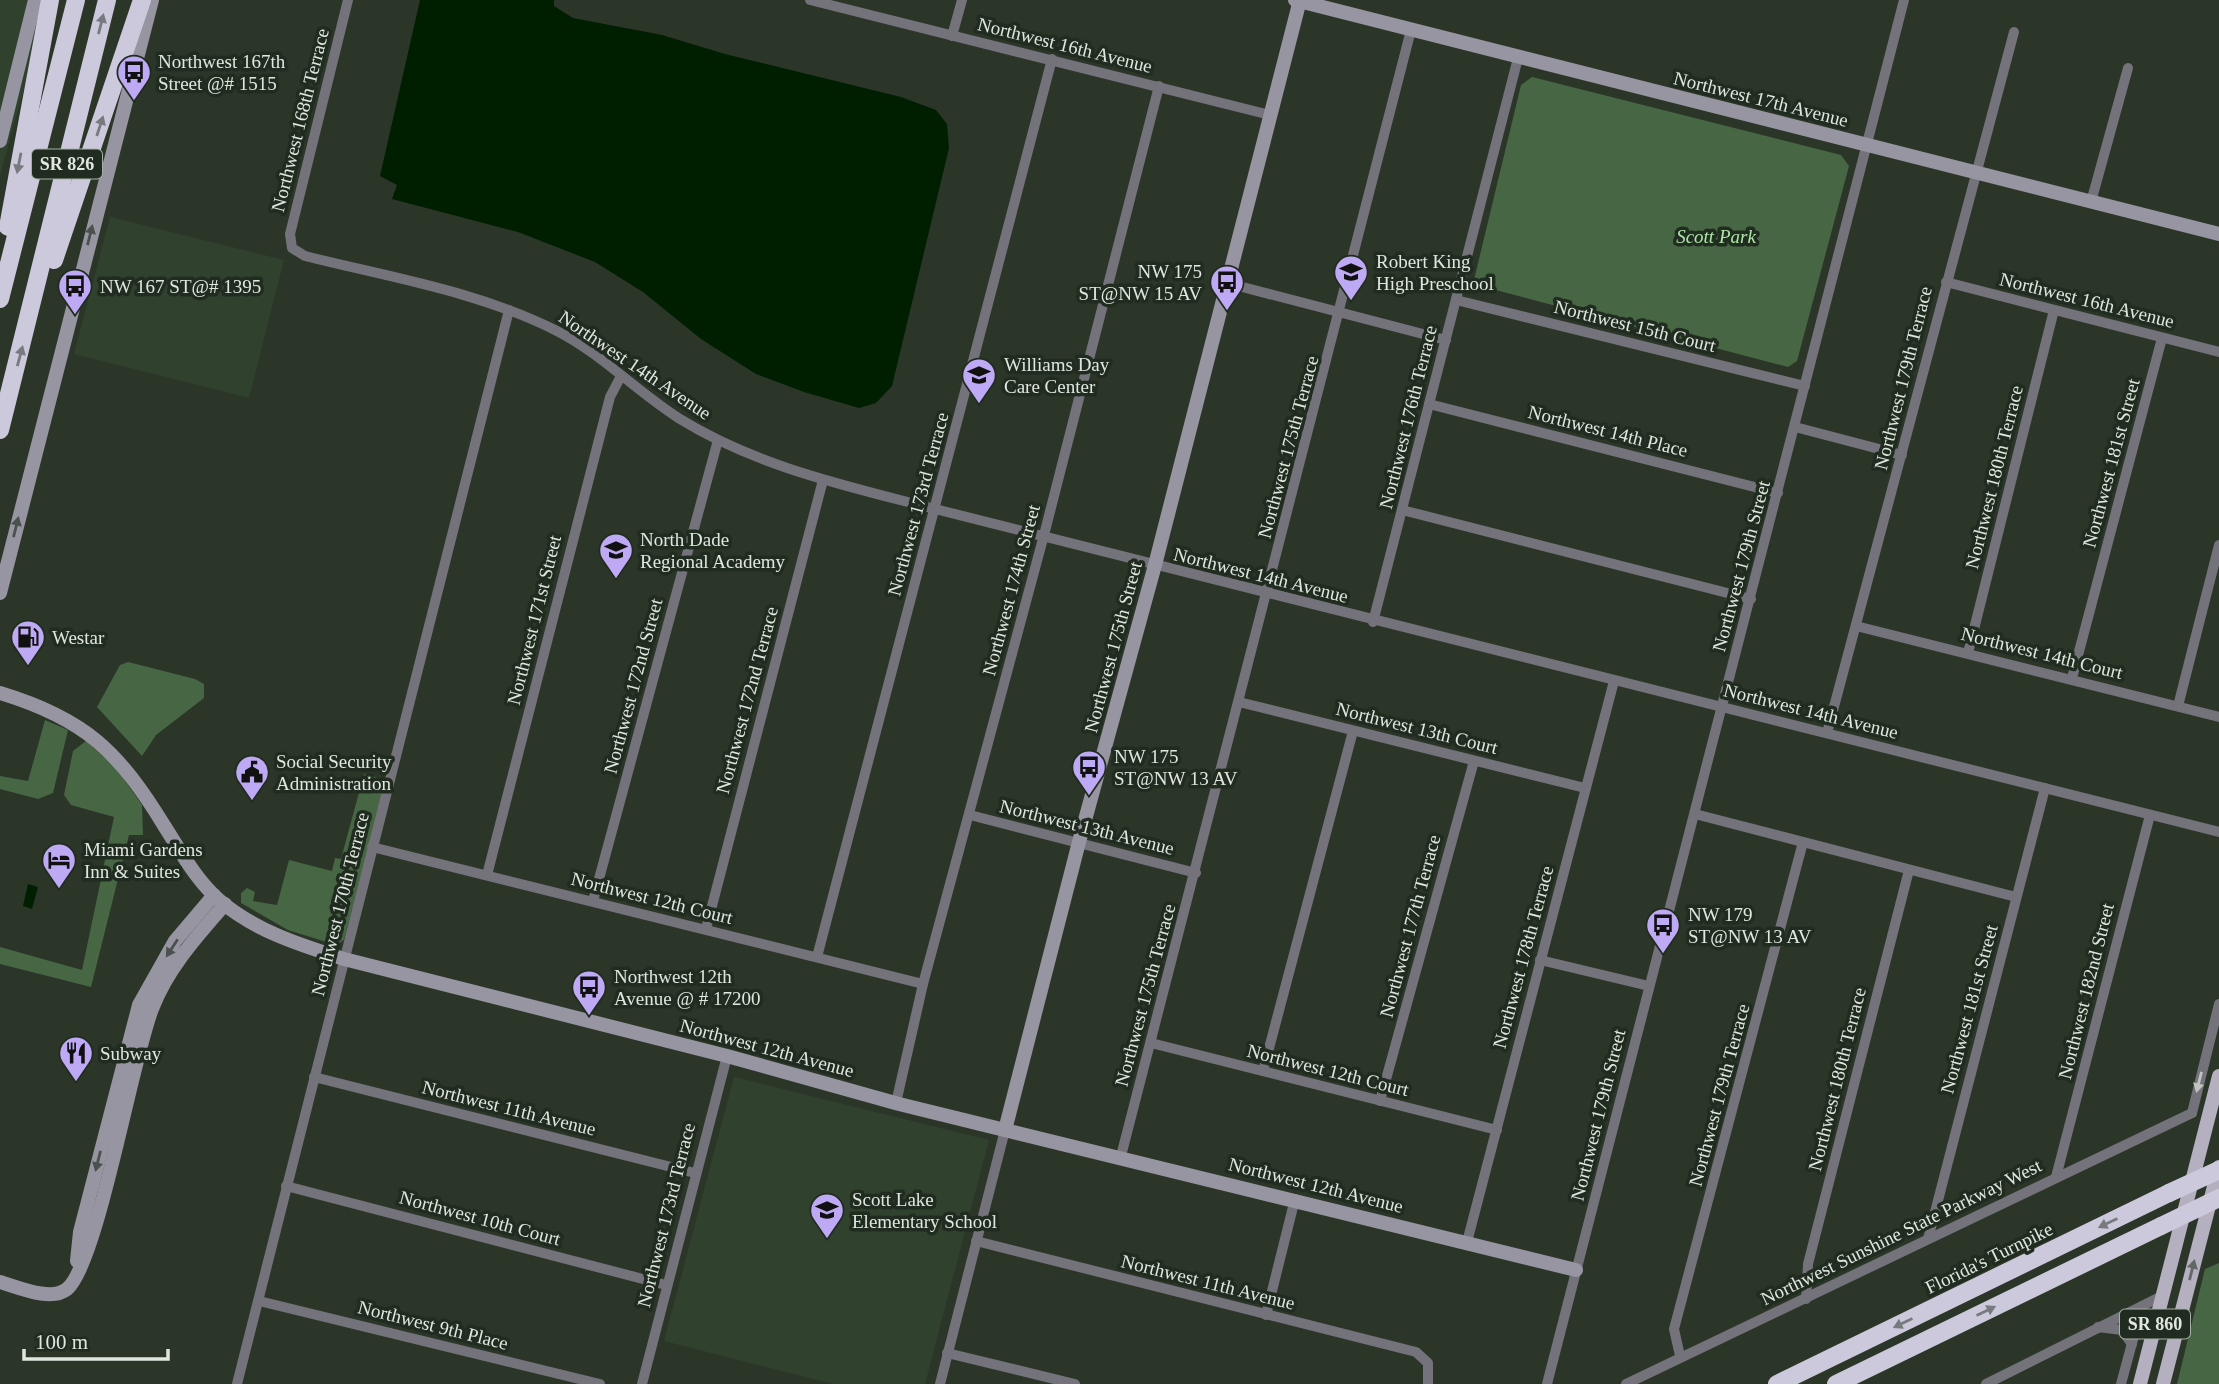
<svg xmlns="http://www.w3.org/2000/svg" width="2219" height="1384" font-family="'Times New Roman',serif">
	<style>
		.built { fill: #30412e }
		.green { fill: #476644 }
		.water { fill: #001e00 }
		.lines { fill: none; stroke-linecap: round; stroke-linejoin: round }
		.street { stroke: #74727a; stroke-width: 10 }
		.secondary { stroke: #9895a2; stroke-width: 14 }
		.primary { stroke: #b4b0c0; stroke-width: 14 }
		.highway { stroke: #cdc9dc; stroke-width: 18 }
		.highway-bridge { stroke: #cdc9dc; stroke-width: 18 }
		.oneway { fill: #777a7e }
		.oneway2 { fill: #4b514e }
		.oneway3 { fill: #bfc4c0 }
		.oneway4 { fill: #636768 }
		.labels { text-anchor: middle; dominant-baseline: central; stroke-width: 7; stroke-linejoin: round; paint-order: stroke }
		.shield { fill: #212c20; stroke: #a6afa5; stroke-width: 2 }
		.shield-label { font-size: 18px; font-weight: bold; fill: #dfe7de }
		.street-label { font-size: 19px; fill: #dfe7de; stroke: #212c20 }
		.poi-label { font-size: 19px; fill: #dfe7de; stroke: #212c20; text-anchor: start }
		.park-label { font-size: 19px; font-style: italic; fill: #ade6a7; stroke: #212c20 }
	</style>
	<rect width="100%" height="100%" fill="#2b3629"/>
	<g class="built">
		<polygon points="0,0 49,0 0,175"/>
		<polygon points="110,217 284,260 249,398 74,354"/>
		<polygon points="734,1077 989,1140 925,1384 833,1384 664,1341"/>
	</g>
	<g class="green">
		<polygon points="1532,77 1841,155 1849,166 1797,361 1788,367 1473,284 1521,85"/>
		<polygon points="128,662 195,679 204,684 204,698 156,735 142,756 97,707 120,665"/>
		<polygon points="45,720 68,730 53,793 38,799 0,789 0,776 28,781"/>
		<polygon points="86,741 116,768 142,805 143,835 129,835 91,987 0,964 0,947 82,970 114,817 71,805 64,795 73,751"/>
		<polygon points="364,774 386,780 344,940 336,945 288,930 241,903 241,893 247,888 255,892 253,901 277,905 289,860 332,871 335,858 341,859"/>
		<polygon points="2219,1263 2219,1384 2177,1384 2205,1269"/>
	</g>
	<g class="water">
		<polygon points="420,0 554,0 554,6 573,18 662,35 725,54 901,97 936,110 947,124 949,148 892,386 876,403 859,408 804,392 756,374 701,339 643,292 595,262 518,232 392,199 397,185 380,176"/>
		<polygon points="28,884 38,887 32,909 23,906"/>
	</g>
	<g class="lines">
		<g class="street">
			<path d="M348 0 290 234 292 248 305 256C388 277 477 291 555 330 601 353 637 392 680 419 758 467 847 486 935 509L2219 832"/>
			<polyline points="810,0 1270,115"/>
			<polyline points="952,36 962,0"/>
			<polyline points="2091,202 2128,68"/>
			<polyline points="1946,282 2219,352"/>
			<polyline points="1227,283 1446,340"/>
			<polyline points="1456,300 1805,386"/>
			<polyline points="1429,404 1778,493"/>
			<polyline points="1795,427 1902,455"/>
			<polyline points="1402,510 1751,599"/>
			<polyline points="1373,622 1518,58"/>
			<polyline points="1856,626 2219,717"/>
			<polyline points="1968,653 2054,310"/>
			<polyline points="2072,678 2162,338"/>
			<polyline points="1239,702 1585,788"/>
			<polyline points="2178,706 2219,545"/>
			<polyline points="1827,733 2014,32"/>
			<polyline points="1695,814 2016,897"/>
			<polyline points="970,815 1196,873"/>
			<polyline points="372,847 923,984"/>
			<polyline points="487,875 610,397 621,376"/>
			<polyline points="593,901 718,440"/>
			<polyline points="706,929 823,480"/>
			<polyline points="817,957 1052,59"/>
			<polyline points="1540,960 1649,986"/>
			<polyline points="1151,1043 1497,1130"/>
			<polyline points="1263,1071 1353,731"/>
			<polyline points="314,1077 695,1173"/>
			<polyline points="1380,1101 1474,761"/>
			<polyline points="896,1103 923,984 1044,535 1159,86"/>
			<polyline points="2192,1113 2219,1004"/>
			<polyline points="1121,1156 1411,30"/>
			<polyline points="2056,1177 2150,815"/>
			<polyline points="286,1186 666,1285"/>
			<polyline points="1928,1239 2045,788"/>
			<polyline points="976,1241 1416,1352 1428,1363 1428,1384"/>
			<polyline points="1467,1242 1614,681"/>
			<polyline points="1806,1299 1808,1264 1909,870"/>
			<polyline points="259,1301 600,1384"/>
			<polyline points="1266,1315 1295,1199"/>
			<polyline points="2098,1327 2122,1330 2132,1344"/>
			<polyline points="947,1353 1075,1384"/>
			<polyline points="1680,1356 1674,1329 1803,842"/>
			<polyline points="237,1384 509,310"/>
			<polyline points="642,1384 727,1056"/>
			<polyline points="940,1384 1005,1130"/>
			<polyline points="1547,1384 1904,0"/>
			<polyline points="1626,1384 2192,1113"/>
			<polyline points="1986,1384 2162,1296"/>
			<polyline points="2121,1384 2142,1306"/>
		</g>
		<g class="secondary">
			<polyline points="1295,0 2219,234"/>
			<polyline points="0,141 35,0"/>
			<polyline points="0,593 152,0"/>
			<path d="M0 693C86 719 119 752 165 827 181 852 196 880 219 900 255 931 300 945 344 959L727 1056 899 1104 1576 1270"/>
			<polyline points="1005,1130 1079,842 1155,565 1300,0"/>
			<polyline points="77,1261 80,1232 139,1005 175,941 214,895"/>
			<path d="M0 1282C18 1287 51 1302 67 1289 97 1265 132 1059 152 1009 167 969 197 936 225 904"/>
		</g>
		<g class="primary">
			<polyline points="2140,1384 2219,1076"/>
			<polyline points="2163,1384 2219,1167"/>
		</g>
		<g class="highway">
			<polyline points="8,227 50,0"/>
			<polyline points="54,260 142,0"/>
			<polyline points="0,299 76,0"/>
			<polyline points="0,430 107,0"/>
			<polyline points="1777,1384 2169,1193"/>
			<polyline points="1836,1384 2161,1226"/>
		</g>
		<g class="highway-bridge">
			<polyline points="2169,1193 2219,1170"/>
			<polyline points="2161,1226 2219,1198"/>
		</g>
	</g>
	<defs><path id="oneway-solid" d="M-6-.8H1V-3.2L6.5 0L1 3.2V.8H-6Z" transform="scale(1.75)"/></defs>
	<g class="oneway">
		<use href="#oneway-solid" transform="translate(101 24) rotate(-76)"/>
		<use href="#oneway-solid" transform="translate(100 126) rotate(-72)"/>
		<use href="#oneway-solid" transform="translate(19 163) rotate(101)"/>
		<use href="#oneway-solid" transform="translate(20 356) rotate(-75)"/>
		<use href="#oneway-solid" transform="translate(2108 1223) rotate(154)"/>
		<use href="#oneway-solid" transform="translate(1986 1311) rotate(-26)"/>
		<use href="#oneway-solid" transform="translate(1903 1323) rotate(154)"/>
	</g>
	<g class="oneway2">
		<use href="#oneway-solid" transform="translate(90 235) rotate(-76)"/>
		<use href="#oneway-solid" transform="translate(16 527) rotate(-76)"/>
		<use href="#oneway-solid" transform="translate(172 948) rotate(123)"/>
		<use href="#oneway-solid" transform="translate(98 1161) rotate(104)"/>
	</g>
	<use class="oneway3" href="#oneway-solid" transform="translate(2199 1082) rotate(104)"/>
	<use class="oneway4" href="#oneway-solid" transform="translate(2192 1270) rotate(-76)"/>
	<defs>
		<g id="bus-pin" transform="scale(1.75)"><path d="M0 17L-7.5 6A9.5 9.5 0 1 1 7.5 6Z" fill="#bea9f4" stroke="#212c20"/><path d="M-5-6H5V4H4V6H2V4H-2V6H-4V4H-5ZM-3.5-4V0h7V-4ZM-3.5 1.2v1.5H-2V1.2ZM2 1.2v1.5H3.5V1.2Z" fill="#111"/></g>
		<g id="school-pin" transform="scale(1.75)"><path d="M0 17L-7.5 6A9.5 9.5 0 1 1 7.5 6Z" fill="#bea9f4" stroke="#212c20"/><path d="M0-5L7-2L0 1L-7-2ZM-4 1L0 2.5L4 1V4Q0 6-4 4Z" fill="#111"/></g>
		<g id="fuel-pin" transform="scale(1.75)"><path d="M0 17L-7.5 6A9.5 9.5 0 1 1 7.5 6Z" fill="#bea9f4" stroke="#212c20"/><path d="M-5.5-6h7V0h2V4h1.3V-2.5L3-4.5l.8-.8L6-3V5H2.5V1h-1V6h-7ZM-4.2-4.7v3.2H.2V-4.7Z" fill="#111"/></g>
		<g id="civic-pin" transform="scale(1.75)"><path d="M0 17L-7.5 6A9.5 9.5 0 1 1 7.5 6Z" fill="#bea9f4" stroke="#212c20"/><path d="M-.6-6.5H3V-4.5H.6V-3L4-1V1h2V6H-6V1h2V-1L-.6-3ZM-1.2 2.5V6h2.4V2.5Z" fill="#111"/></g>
		<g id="hotel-pin" transform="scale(1.75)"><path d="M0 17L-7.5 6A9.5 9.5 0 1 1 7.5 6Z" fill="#bea9f4" stroke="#212c20"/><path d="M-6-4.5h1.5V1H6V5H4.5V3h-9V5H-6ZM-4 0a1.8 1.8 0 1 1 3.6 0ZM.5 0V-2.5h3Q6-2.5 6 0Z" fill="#111"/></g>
		<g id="restaurant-pin" transform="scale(1.75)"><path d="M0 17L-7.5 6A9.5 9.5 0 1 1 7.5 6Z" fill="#bea9f4" stroke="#212c20"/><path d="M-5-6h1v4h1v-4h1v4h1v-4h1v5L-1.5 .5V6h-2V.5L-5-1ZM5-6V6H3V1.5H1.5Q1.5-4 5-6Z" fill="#111"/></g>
	</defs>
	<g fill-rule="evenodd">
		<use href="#bus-pin" x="134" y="72"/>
		<use href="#school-pin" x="1351" y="272"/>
		<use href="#bus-pin" x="1227" y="282"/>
		<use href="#bus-pin" x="75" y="286"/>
		<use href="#school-pin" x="979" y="375"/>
		<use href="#school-pin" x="616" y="550"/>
		<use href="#fuel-pin" x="28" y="637"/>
		<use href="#bus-pin" x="1089" y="767"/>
		<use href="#civic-pin" x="252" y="772"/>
		<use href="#hotel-pin" x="59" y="860"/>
		<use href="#bus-pin" x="1663" y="925"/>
		<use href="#bus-pin" x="589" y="987"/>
		<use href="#restaurant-pin" x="76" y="1053"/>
		<use href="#school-pin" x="827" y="1210"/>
	</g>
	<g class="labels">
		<g class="shield">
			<rect x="32" y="149.5" width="70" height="29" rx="5"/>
			<rect x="2120" y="1309.5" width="70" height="29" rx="5"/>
		</g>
		<g class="shield-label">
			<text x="67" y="164">SR 826</text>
			<text x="2155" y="1324">SR 860</text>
		</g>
		<g class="street-label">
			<text transform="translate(1065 45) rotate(14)">Northwest 16th Avenue</text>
			<text transform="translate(1761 99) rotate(14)">Northwest 17th Avenue</text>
			<text transform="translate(300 120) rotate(-76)">Northwest 168th Terrace</text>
			<text transform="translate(2087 300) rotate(14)">Northwest 16th Avenue</text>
			<text transform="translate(1635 326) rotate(14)">Northwest 15th Court</text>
			<text transform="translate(635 365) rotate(34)">Northwest 14th Avenue</text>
			<text transform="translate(1903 378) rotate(-76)">Northwest 179th Terrace</text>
			<text transform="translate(1408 417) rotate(-76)">Northwest 176th Terrace</text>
			<text transform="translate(1608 431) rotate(14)">Northwest 14th Place</text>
			<text transform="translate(1288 447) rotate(-75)">Northwest 175th Terrace</text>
			<text transform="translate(2111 463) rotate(-75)">Northwest 181st Street</text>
			<text transform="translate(1994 477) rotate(-76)">Northwest 180th Terrace</text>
			<text transform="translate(918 504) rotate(-75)">Northwest 173rd Terrace</text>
			<text transform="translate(1741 566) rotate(-75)">Northwest 179th Street</text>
			<text transform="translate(1261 575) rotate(14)">Northwest 14th Avenue</text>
			<text transform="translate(1011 590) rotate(-75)">Northwest 174th Street</text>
			<text transform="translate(534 620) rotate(-76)">Northwest 171st Street</text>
			<text transform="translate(1113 647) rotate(-75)">Northwest 175th Street</text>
			<text transform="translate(2042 653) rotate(14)">Northwest 14th Court</text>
			<text transform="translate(633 686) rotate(-75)">Northwest 172nd Street</text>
			<text transform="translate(747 700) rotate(-75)">Northwest 172nd Terrace</text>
			<text transform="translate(1811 711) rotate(14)">Northwest 14th Avenue</text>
			<text transform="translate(1417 728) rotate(14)">Northwest 13th Court</text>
			<text transform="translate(1087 827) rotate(14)">Northwest 13th Avenue</text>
			<text transform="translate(652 898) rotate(14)">Northwest 12th Court</text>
			<text transform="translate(340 904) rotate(-76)">Northwest 170th Terrace</text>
			<text transform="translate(1410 926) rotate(-75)">Northwest 177th Terrace</text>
			<text transform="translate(1523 957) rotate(-75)">Northwest 178th Terrace</text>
			<text transform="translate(2086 991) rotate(-76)">Northwest 182nd Street</text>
			<text transform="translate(1145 995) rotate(-75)">Northwest 175th Terrace</text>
			<text transform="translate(1969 1009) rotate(-75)">Northwest 181st Street</text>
			<text transform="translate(767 1048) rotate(15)">Northwest 12th Avenue</text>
			<text transform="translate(1328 1070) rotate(14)">Northwest 12th Court</text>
			<text transform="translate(1837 1079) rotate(-76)">Northwest 180th Terrace</text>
			<text transform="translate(1719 1095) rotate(-75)">Northwest 179th Terrace</text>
			<text transform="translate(509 1108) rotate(14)">Northwest 11th Avenue</text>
			<text transform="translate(1598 1115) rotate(-76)">Northwest 179th Street</text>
			<text transform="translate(1316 1185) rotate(14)">Northwest 12th Avenue</text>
			<text transform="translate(666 1215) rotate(-76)">Northwest 173rd Terrace</text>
			<text transform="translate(480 1218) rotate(15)">Northwest 10th Court</text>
			<text transform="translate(1901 1232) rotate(-26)">Northwest Sunshine State Parkway West</text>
			<text transform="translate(1989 1258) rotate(-26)">Florida's Turnpike</text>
			<text transform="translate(1208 1282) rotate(14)">Northwest 11th Avenue</text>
			<text transform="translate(433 1325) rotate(14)">Northwest 9th Place</text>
		</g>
		<g class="poi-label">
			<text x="158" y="61">Northwest 167th<tspan x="158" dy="22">Street @# 1515</tspan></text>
			<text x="1376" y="261">Robert King<tspan x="1376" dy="22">High Preschool</tspan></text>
			<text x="1202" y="271" text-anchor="end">NW 175<tspan x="1202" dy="22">ST@NW 15 AV</tspan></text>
			<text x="100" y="286">NW 167 ST@# 1395</text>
			<text x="1004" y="364">Williams Day<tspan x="1004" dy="22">Care Center</tspan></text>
			<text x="640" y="539">North Dade<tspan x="640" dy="22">Regional Academy</tspan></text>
			<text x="52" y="637">Westar</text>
			<text x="1114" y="756">NW 175<tspan x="1114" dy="22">ST@NW 13 AV</tspan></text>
			<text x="276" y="761">Social Security<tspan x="276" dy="22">Administration</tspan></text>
			<text x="84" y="849">Miami Gardens<tspan x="84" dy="22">Inn &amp; Suites</tspan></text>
			<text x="1688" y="914">NW 179<tspan x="1688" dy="22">ST@NW 13 AV</tspan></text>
			<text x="614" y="976">Northwest 12th<tspan x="614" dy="22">Avenue @ # 17200</tspan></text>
			<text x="100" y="1053">Subway</text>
			<text x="852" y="1199">Scott Lake<tspan x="852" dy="22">Elementary School</tspan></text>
		</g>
		<g class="park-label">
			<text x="1716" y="236">Scott Park</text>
		</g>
	</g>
	<path d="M24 1349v10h144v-10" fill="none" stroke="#dfe7de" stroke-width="3.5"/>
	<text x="35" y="1349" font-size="21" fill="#dfe7de" stroke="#212c20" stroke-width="5" paint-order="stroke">100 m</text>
</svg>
